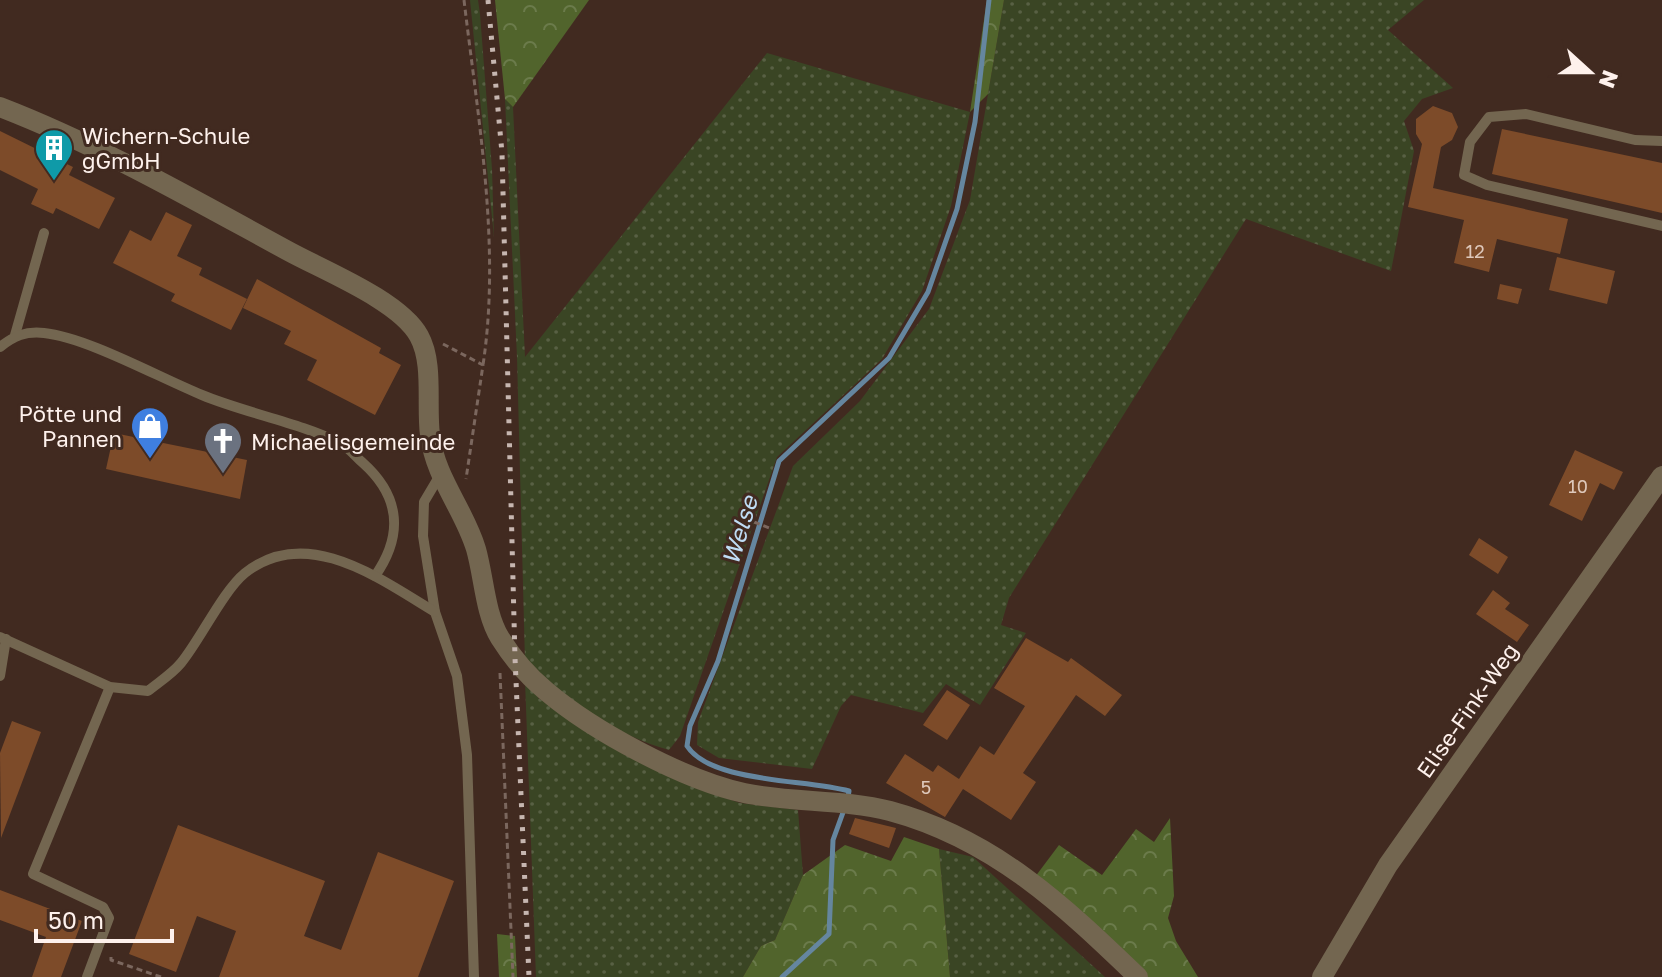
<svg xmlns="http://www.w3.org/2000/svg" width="1662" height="977" font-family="'Golos Text',sans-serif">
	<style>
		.grass { fill: url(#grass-dots) }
		.forest { fill: url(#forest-crowns) }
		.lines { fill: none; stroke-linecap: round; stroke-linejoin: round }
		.stream { stroke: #65869f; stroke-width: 5 }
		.building { fill: #7d4b29 }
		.path { stroke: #7b675e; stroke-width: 3; stroke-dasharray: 6 4; stroke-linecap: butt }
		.service { stroke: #736650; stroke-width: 10 }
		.minor { stroke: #736650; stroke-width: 20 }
		.rail { stroke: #c6b6b0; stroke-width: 5; stroke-dasharray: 4 8; stroke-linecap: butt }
		.labels { text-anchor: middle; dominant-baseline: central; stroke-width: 6; stroke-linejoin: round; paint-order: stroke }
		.number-label { font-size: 18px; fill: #dec8bb }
		.poi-label { font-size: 22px; fill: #fef1ec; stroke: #412a20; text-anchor: start }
		.street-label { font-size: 22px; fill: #fef1ec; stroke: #412a20 }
		.water-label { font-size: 24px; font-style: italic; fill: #bfdcf4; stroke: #412a20 }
	</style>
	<defs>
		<pattern id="grass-dots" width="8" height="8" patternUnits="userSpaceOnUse" patternTransform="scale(2)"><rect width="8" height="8" fill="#3a4524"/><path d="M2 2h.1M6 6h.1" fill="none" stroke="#586044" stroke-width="1.8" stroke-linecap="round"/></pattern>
		<pattern id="forest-crowns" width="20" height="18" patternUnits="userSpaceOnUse" patternTransform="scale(2)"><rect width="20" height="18" fill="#51642c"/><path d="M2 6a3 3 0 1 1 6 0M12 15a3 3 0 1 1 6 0" fill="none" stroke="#6b7b4b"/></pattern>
	</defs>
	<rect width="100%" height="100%" fill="#412a20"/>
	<g class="grass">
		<polygon points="470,0 478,0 480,14 492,169 494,237"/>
		<polygon points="1004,0 1424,0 1388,30 1453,88 1422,99 1404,121 1414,151 1391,271 1246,219 1009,598 1001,625 1026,633 980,705 946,684 923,713 851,695 841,706 812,769 719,758 697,745 698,722 793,466 860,401 929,309 970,200"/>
		<path d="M767 53 970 112 951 206 922 291 882 359 777 457 680 736 669 750C617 736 563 698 525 661L517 357 505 99 513 107 525 357Z"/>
		<polygon points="525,680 538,692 538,698 695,788 740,803 798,810 803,875 775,940 761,946 743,977 536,977"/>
		<polygon points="939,849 973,857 1105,977 950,977"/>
	</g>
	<g class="forest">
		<polygon points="495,0 589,0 513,107 505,99"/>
		<polygon points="987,0 1004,0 988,94 970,112"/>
		<polygon points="1170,818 1174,896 1168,918 1176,941 1198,977 1148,977 1035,877 1059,845 1102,875 1136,829 1154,842"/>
		<polygon points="904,837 939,849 950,977 743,977 761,946 775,940 803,875 845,845 891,861"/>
		<polygon points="497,934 515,936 517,977 499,977"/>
	</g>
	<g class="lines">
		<g class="stream">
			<path d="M848 797 849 791C806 779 711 783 687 746L690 726 718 661 779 461 889 358 928 292 957 209 975 122 989 0"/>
			<polyline points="782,977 829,934 833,840 845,807"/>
		</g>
	</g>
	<g class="building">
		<polygon points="1433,106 1452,113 1458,127 1452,140 1441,147 1433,188 1568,219 1560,254 1497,239 1489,272 1454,263 1464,220 1408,207 1422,144 1416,134 1416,119"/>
		<polygon points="1502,129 1662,163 1662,213 1492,174"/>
		<polygon points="0,131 73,167 69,175 115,198 99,229 56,208 53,214 31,204 38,189 0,170"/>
		<polygon points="166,212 192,225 177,256 202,268 199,275 247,299 231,330 171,301 175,294 113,263 130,230 151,241"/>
		<polygon points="1557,257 1615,271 1607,304 1549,290"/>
		<polygon points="257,279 381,348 379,353 401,365 375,415 307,380 317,360 284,344 291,331 243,308"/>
		<polygon points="1500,284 1522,289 1518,304 1497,299"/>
		<polygon points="114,433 247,460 240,499 106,469"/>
		<polygon points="1575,450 1623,472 1614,490 1600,483 1582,521 1549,505"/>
		<polygon points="1479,538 1508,557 1498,574 1469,555"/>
		<polygon points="1493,590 1510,603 1505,609 1529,625 1517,642 1476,614"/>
		<polygon points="1026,638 1068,662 1071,658 1122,695 1105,716 1076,695 1023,773 1036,782 1011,820 963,789 945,817 886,783 905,754 933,772 938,765 959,779 980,746 994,755 1025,706 994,688"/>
		<polygon points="947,690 970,705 947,740 923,725"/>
		<polygon points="12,721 41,732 1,838 0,753"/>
		<polygon points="855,818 896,828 889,848 849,834"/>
		<polygon points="178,825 325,881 304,936 341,950 378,852 454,881 418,977 219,977 236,931 197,916 176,972 129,954"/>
		<polygon points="0,890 82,921 61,977 32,977 46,937 0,920"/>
	</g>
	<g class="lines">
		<g class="path">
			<path d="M464 0C478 119 501 246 483 365"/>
			<polyline points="443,344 483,365 466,479"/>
			<polyline points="754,522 772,529"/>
			<polyline points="500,673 513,977"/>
			<polyline points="111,957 111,960 161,977"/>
		</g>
		<g class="service">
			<polyline points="1662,141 1635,140 1526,114 1489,117 1470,142 1464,175 1487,185 1662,226"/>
			<polyline points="15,335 44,233"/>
			<path d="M0 347C14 336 25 331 44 333 86 337 160 378 202 395 245 413 301 423 340 443 349 448 356 457 363 463 401 497 403 536 375 576"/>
			<polyline points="440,475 424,502 423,536 435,612 457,676 467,755 474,977"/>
			<path d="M0 637 110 687 148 691C159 682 172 674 181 663 200 640 223 591 245 573 307 524 380 579 435 612"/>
			<polyline points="0,676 6,639"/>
			<polyline points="87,977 109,918 103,907 33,874 110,687"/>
		</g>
		<g class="minor">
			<path d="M0 107C101 146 196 201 290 252 325 271 400 301 419 336 434 363 426 405 430 435 435 478 464 509 476 549 484 577 485 614 500 638 512 657 529 677 546 691 593 731 684 780 744 793 792 803 843 799 890 811 994 839 1063 905 1138 977"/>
			<polyline points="1322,977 1388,865 1662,476"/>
		</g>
		<polyline class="rail" points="488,0 502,153 515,658 529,977"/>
	</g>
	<defs>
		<g id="building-pin" transform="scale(2)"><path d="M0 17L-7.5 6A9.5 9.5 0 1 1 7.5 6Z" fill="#0f9aa8" stroke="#412a20"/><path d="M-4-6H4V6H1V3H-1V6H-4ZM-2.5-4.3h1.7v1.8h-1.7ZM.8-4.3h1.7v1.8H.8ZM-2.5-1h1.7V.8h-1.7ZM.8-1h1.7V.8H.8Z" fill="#fff"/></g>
		<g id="shop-pin" transform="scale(2)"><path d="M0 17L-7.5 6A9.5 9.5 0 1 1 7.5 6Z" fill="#3f7fe0" stroke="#412a20"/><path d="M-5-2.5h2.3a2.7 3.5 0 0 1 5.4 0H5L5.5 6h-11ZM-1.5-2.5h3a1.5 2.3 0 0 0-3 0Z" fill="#fff"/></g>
		<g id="church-pin" transform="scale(2)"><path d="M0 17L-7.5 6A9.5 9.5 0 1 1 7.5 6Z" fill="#6b7280" stroke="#412a20"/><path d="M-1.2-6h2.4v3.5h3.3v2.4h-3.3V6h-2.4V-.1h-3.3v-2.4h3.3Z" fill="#fff"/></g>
	</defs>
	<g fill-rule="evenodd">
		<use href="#building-pin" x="54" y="148"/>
		<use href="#shop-pin" x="150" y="426"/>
		<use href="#church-pin" x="223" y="441"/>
	</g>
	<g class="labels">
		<g class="number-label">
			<text x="1475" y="251">12</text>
			<text x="1578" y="486">10</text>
			<text x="926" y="787">5</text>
		</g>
		<g class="poi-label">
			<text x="82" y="135">Wichern-Schule<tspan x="82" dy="25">gGmbH</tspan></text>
			<text x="122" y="413" text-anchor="end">Pötte und<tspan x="122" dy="25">Pannen</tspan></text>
			<text x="251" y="441">Michaelisgemeinde</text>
		</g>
		<g class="street-label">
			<text transform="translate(1467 710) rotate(-55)">Elise-Fink-Weg</text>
		</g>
		<g class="water-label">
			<text transform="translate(739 530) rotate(-73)">Welse</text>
		</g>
	</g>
	<g transform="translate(1590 72) rotate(111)" stroke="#412a20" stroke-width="6" paint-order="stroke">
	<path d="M0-6L14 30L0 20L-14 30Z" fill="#fef1ec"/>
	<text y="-12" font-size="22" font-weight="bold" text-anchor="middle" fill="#fef1ec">N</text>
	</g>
	<path d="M36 929v12h136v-12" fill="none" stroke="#fef1ec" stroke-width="4"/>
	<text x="48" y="929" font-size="24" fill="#fef1ec" stroke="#412a20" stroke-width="6" paint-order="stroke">50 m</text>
</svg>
